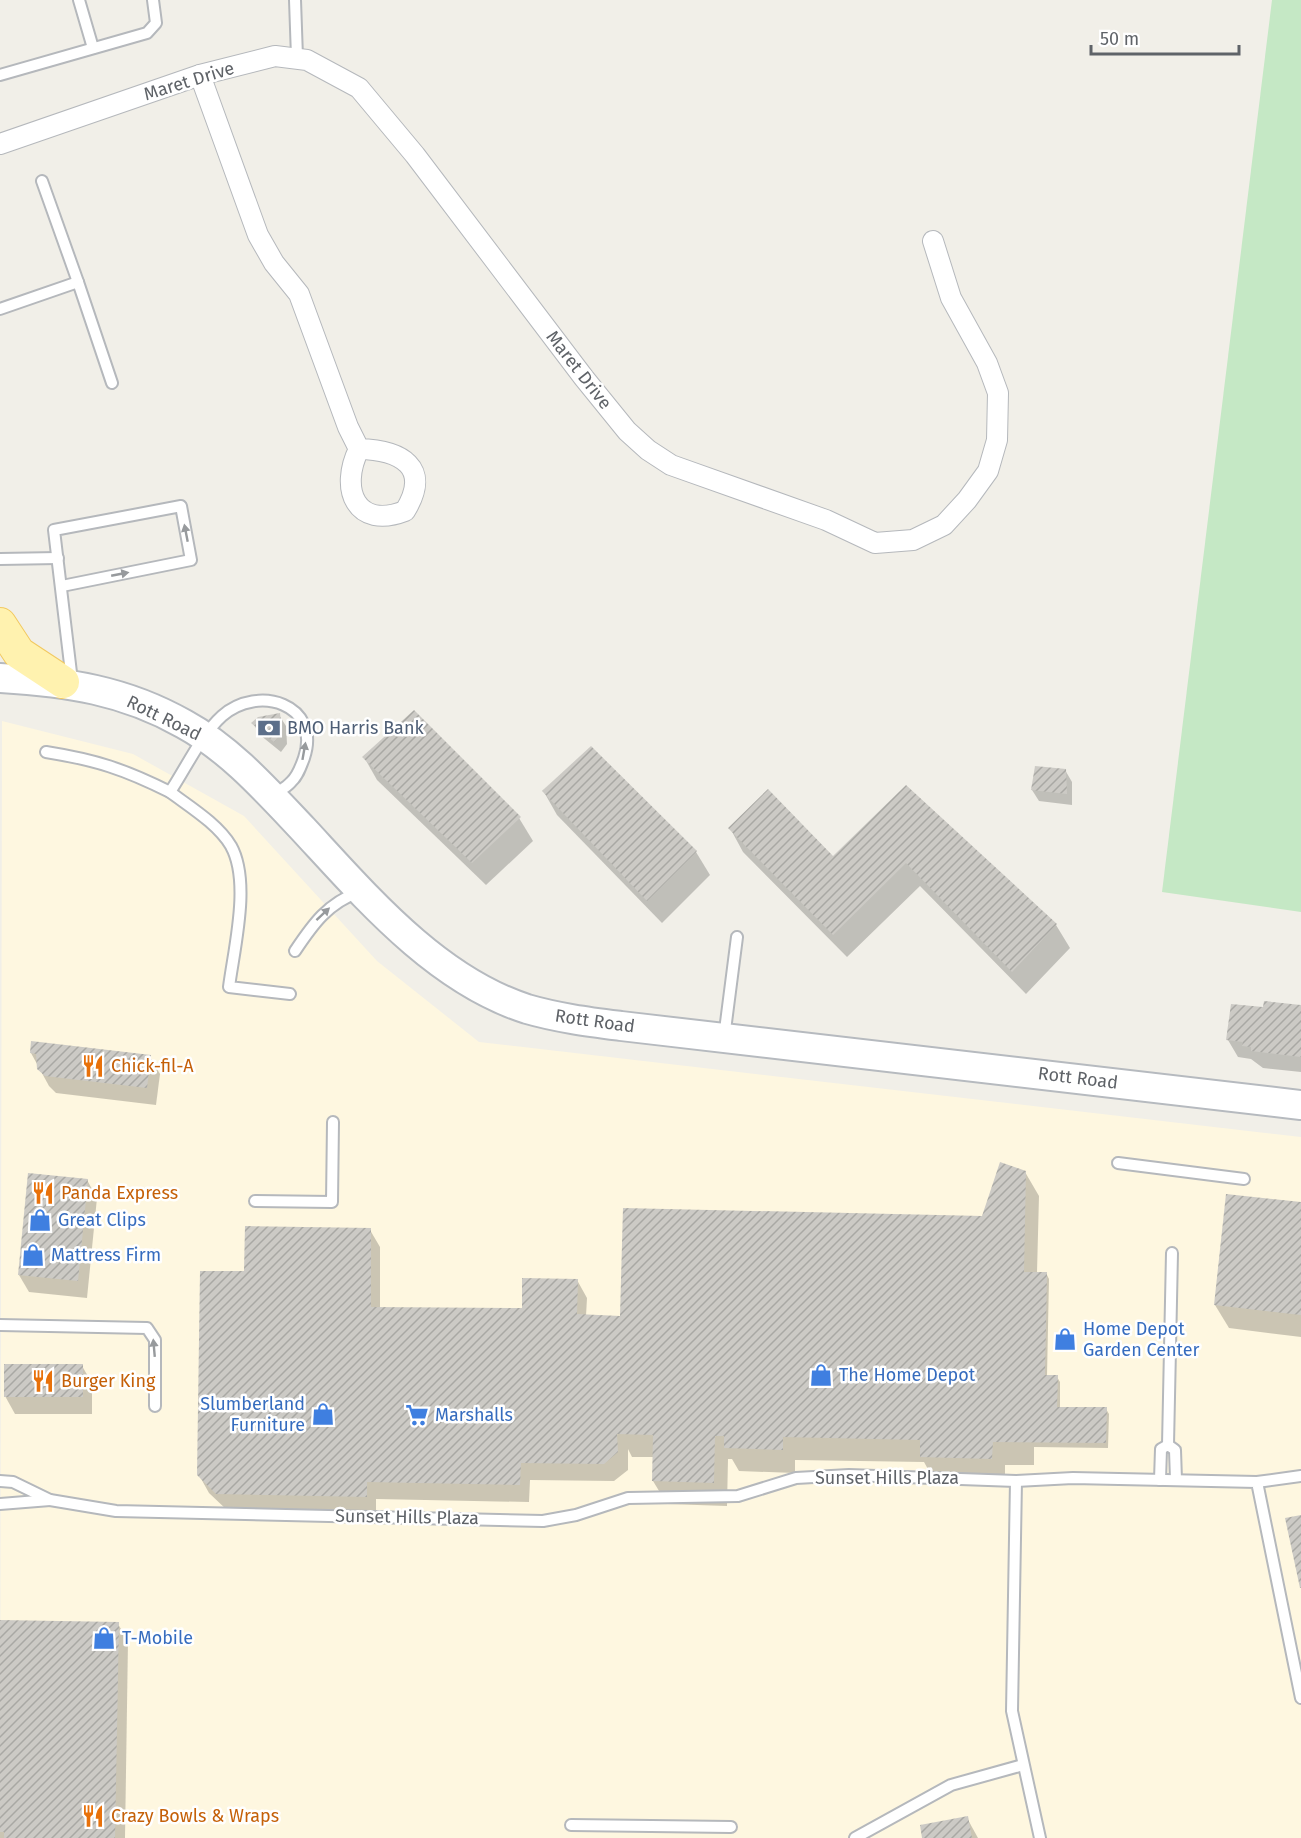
<svg xmlns="http://www.w3.org/2000/svg" width="1301" height="1838" font-family="'Fira Sans',sans-serif">
	<style>
		.commercial { fill: #fef7e0 }
		.green { fill: #c5e8c5 }
		.shadow { fill: #0003 }
		.building { fill: url(#building-hatch) }
		.lines { fill: none; stroke-linecap: round; stroke-linejoin: round }
		.lane-casing { stroke: #b5b8bc; stroke-width: 14 }
		.street-casing { stroke: #b5b8bc; stroke-width: 22 }
		.secondary-casing { stroke: #b6babf; stroke-width: 32 }
		.primary-casing { stroke: #f2c960; stroke-width: 34 }
		.lane { stroke: #fff; stroke-width: 10 }
		.street { stroke: #fff; stroke-width: 20 }
		.secondary { stroke: #fff; stroke-width: 28 }
		.primary { stroke: #fff2af; stroke-width: 32 }
		.oneway { fill: #979a9d }
		.labels { text-anchor: middle; dominant-baseline: central; stroke-width: 5; stroke-linejoin: round; paint-order: stroke }
		.street-label { font-size: 18px; fill: #5f6368; stroke: #fff }
		.service-label { font-size: 18px; fill: #4e5e75; stroke: #fff; text-anchor: start }
		.food-label { font-size: 18px; fill: #c56008; stroke: #fff; text-anchor: start }
		.shop-label { font-size: 18px; fill: #366cbe; stroke: #fff; text-anchor: start }
	</style>
	<defs>
		<pattern id="building-hatch" width="6" height="6" patternUnits="userSpaceOnUse" patternTransform="scale(1.5)"><rect width="6" height="6" fill="#cccac5"/><path d="M-1 1l2-2M0 6l6-6M5 7l2-2" fill="none" stroke="#a9a8a4"/></pattern>
	</defs>
	<rect width="100%" height="100%" fill="#f1efe8"/>
	<polygon class="commercial" points="2,721 133,754 244,816 377,961 479,1042 1301,1137 1301,1838 0,1838"/>
	<polygon class="green" points="1272,0 1301,0 1301,912 1162,892"/>
	<g class="shadow">
		<polygon points="279,715 286,726 287,744 281,752 260,735 253,723"/>
		<polygon points="591,748 696,852 710,875 662,923 557,815 544,792"/>
		<polygon points="364,757 519,818 533,841 486,885 377,780"/>
		<polygon points="1065,770 1072,782 1072,805 1039,801 1032,790"/>
		<polygon points="906,787 1056,925 1070,948 1026,994 920,886 847,957 743,852 730,828 833,858"/>
		<polygon points="1301,1007 1301,1072 1263,1068 1251,1059 1238,1057 1228,1040 1265,1009"/>
		<polygon points="31,1053 150,1057 160,1074 156,1105 56,1093 49,1086"/>
		<polygon points="1025,1172 1039,1196 1037,1273 1046,1273 1049,1279 1047,1376 1057,1377 1060,1382 1060,1408 1106,1409 1109,1414 1108,1448 1034,1447 1034,1465 1005,1465 1005,1481 934,1480 924,1462 795,1460 795,1473 739,1471 732,1459 728,1459 727,1506 667,1504 653,1481 654,1457 632,1457 628,1449 628,1470 614,1481 530,1480 529,1502 376,1499 376,1514 228,1511 209,1493 199,1475 245,1273 370,1230 380,1247 380,1308 523,1309 577,1280 587,1298 586,1316 619,1317 983,1218"/>
		<polygon points="87,1180 97,1198 87,1298 29,1292 19,1275"/>
		<polygon points="1301,1204 1301,1337 1229,1328 1215,1305"/>
		<polygon points="82,1366 92,1383 92,1414 15,1414 5,1396"/>
		<polygon points="0,1621 118,1624 128,1641 125,1838 0,1838"/>
		<polygon points="967,1818 978,1838 924,1838"/>
	</g>
	<g class="building">
		<polygon points="414,710 521,817 472,863 362,757"/>
		<polygon points="280,713 282,732 274,742 251,723 258,717"/>
		<polygon points="591,746 697,851 647,901 542,791"/>
		<polygon points="1035,766 1066,769 1067,794 1031,790"/>
		<polygon points="906,785 1057,924 1012,972 906,863 833,935 728,828 768,789 833,856"/>
		<polygon points="1264,1001 1301,1005 1301,1057 1251,1051 1251,1047 1242,1046 1243,1042 1226,1040 1231,1004 1263,1007"/>
		<polygon points="31,1041 151,1055 147,1088 45,1076 37,1069 36,1054 30,1053"/>
		<polygon points="1000,1162 1026,1171 1024,1272 1047,1272 1045,1375 1058,1375 1057,1407 1107,1407 1106,1443 993,1442 992,1459 920,1457 920,1440 783,1437 783,1450 724,1448 724,1436 715,1436 714,1483 652,1481 653,1435 617,1434 618,1452 604,1464 521,1463 520,1485 367,1482 367,1497 216,1494 197,1475 200,1271 244,1271 245,1226 371,1228 371,1307 522,1308 522,1278 578,1279 577,1314 620,1316 623,1208 982,1216"/>
		<polygon points="28,1173 88,1179 78,1281 18,1275"/>
		<polygon points="1226,1194 1301,1202 1301,1315 1214,1305"/>
		<rect x="4" y="1364" width="79" height="33"/>
		<polygon points="1301,1515 1301,1588 1300,1588 1285,1518"/>
		<polygon points="0,1620 119,1622 115,1838 4,1838 4,1832 0,1832"/>
		<polygon points="968,1816 972,1838 922,1838 920,1825"/>
	</g>
	<g class="lines">
		<g class="lane-casing">
			<g id="lane">
				<polyline points="79,0 93,48"/>
				<polyline points="295,0 297,57"/>
				<polyline points="0,75 147,33 156,23 153,0"/>
				<polyline points="42,181 78,282"/>
				<polyline points="0,309 78,282 112,383"/>
				<polyline points="0,559 58,558"/>
				<polyline points="62,586 191,560 181,506 54,530 72,681"/>
				<path d="M46 752C96 760 124 769 170 792"/>
				<path d="M272 796C278 791 286 788 291 782 298 776 301 766 304 758 322 704 258 684 222 716 201 735 186 768 170 792 190 807 218 824 231 846 251 882 234 948 229 987L290 994"/>
				<path d="M295 951C313 924 328 903 359 892"/>
				<polyline points="724,1038 737,937"/>
				<polyline points="1118,1163 1244,1179"/>
				<polyline points="255,1201 332,1202 333,1122"/>
				<polyline points="0,1325 147,1328 155,1340 155,1406"/>
				<polyline points="1168,1445 1172,1253"/>
				<polyline points="1160,1480 1161,1449 1168,1445 1175,1450 1176,1480"/>
				<polyline points="0,1481 13,1482 50,1500 116,1511 543,1521 576,1515 628,1498 738,1496 796,1478 849,1475 1016,1481 1073,1478 1257,1482 1301,1698"/>
				<polyline points="1016,1481 1012,1711 1040,1838"/>
				<polyline points="1257,1482 1301,1476"/>
				<polyline points="0,1504 50,1500"/>
				<polyline points="571,1825 731,1827"/>
				<polyline points="855,1838 951,1785 1023,1765"/>
			</g>
		</g>
		<g class="street-casing">
			<g id="street">
				<path d="M200 75 258 235 274 263 299 294 348 427 359 449C339 489 356 530 405 511 432 467 401 450 359 449"/>
				<polyline points="0,144 200,75 275,56 307,60 359,88 415,155 584,378 627,431 648,450 671,465 826,520 875,543 913,540 944,525 967,500 988,471 997,440 998,393 987,363 951,298 933,241"/>
			</g>
		</g>
		<g class="secondary-casing">
			<path id="secondary" d="M0 678C67 682 124 690 184 724 230 749 267 791 303 829 366 897 436 980 527 1009 558 1018 590 1022 621 1026L1301 1105"/>
		</g>
		<g class="primary-casing">
			<polyline id="primary" points="0,624 19,653 63,682"/>
		</g>
		<use href="#lane" class="lane"/>
		<use href="#street" class="street"/>
		<use href="#secondary" class="secondary"/>
		<use href="#primary" class="primary"/>
	</g>
	<defs><path id="oneway-solid" d="M-6-.8H1V-3.2L6.5 0L1 3.2V.8H-6Z" transform="scale(1.5)"/></defs>
	<g class="oneway">
		<use href="#oneway-solid" transform="translate(186 533) rotate(-101)"/>
		<use href="#oneway-solid" transform="translate(120 574) rotate(-11)"/>
		<use href="#oneway-solid" transform="translate(304 751) rotate(-80)"/>
		<use href="#oneway-solid" transform="translate(323 914) rotate(-43)"/>
		<use href="#oneway-solid" transform="translate(154 1348) rotate(-95)"/>
	</g>
	<defs>
		<g id="bank-bare" transform="scale(1.8)"><path d="M-6-4H6V4H-6ZM0-2.3a2.3 2.3 0 1 0 0 4.6a2.3 2.3 0 1 0 0-4.6Z" fill="#5c6f8a" stroke="#fff" stroke-width="2.5" paint-order="stroke"/></g>
		<g id="restaurant-bare" transform="scale(1.8)"><path d="M-5-6h1v4h1v-4h1v4h1v-4h1v5L-1.5 .5V6h-2V.5L-5-1ZM5-6V6H3V1.5H1.5Q1.5-4 5-6Z" fill="#e8710a" stroke="#fff" stroke-width="2.5" paint-order="stroke"/></g>
		<g id="shop-bare" transform="scale(1.8)"><path d="M-5-2.5h2.3a2.7 3.5 0 0 1 5.4 0H5L5.5 6h-11ZM-1.5-2.5h3a1.5 2.3 0 0 0-3 0Z" fill="#3f7fe0" stroke="#fff" stroke-width="2.5" paint-order="stroke"/></g>
		<g id="supermarket-bare" transform="scale(1.8)"><path d="M-6-5.5h2.5l.6 2H6L4.5 2H-2.5L-4.4-4H-6ZM-1.5 3.2a1.3 1.3 0 1 0 .1 0ZM3 3.2a1.3 1.3 0 1 0 .1 0Z" fill="#3f7fe0" stroke="#fff" stroke-width="2.5" paint-order="stroke"/></g>
	</defs>
	<g fill-rule="evenodd">
		<use href="#bank-bare" x="269" y="728"/>
		<use href="#restaurant-bare" x="93" y="1066"/>
		<use href="#restaurant-bare" x="43" y="1193"/>
		<use href="#shop-bare" x="40" y="1220"/>
		<use href="#shop-bare" x="33" y="1255"/>
		<use href="#shop-bare" x="1065" y="1339"/>
		<use href="#shop-bare" x="821" y="1375"/>
		<use href="#restaurant-bare" x="43" y="1381"/>
		<use href="#shop-bare" x="323" y="1414"/>
		<use href="#supermarket-bare" x="417" y="1415"/>
		<use href="#shop-bare" x="104" y="1638"/>
		<use href="#restaurant-bare" x="93" y="1816"/>
	</g>
	<g class="labels">
		<g class="street-label">
			<text transform="translate(189 81) rotate(-17)">Maret Drive</text>
			<text transform="translate(579 370) rotate(52)">Maret Drive</text>
			<text transform="translate(164 718) rotate(26)">Rott Road</text>
			<text transform="translate(595 1021) rotate(8)">Rott Road</text>
			<text transform="translate(1078 1078) rotate(7)">Rott Road</text>
			<text x="887" y="1478">Sunset Hills Plaza</text>
			<text transform="translate(407 1517) rotate(1)">Sunset Hills Plaza</text>
		</g>
		<g class="service-label">
			<text x="287" y="728">BMO Harris Bank</text>
		</g>
		<g class="food-label">
			<text x="111" y="1066">Chick-fil-A</text>
			<text x="61" y="1193">Panda Express</text>
			<text x="61" y="1381">Burger King</text>
			<text x="111" y="1816">Crazy Bowls &amp; Wraps</text>
		</g>
		<g class="shop-label">
			<text x="58" y="1220">Great Clips</text>
			<text x="51" y="1255">Mattress Firm</text>
			<text x="1083" y="1329">Home Depot<tspan x="1083" dy="21">Garden Center</tspan></text>
			<text x="839" y="1375">The Home Depot</text>
			<text x="305" y="1404" text-anchor="end">Slumberland<tspan x="305" dy="21">Furniture</tspan></text>
			<text x="435" y="1415">Marshalls</text>
			<text x="122" y="1638">T-Mobile</text>
		</g>
	</g>
	<path d="M1091 45v9h148v-9" fill="none" stroke="#5f6368" stroke-width="3"/>
	<text x="1100" y="45" font-size="18" fill="#5f6368" stroke="#ffffff" stroke-width="4.5" paint-order="stroke">50 m</text>
</svg>
